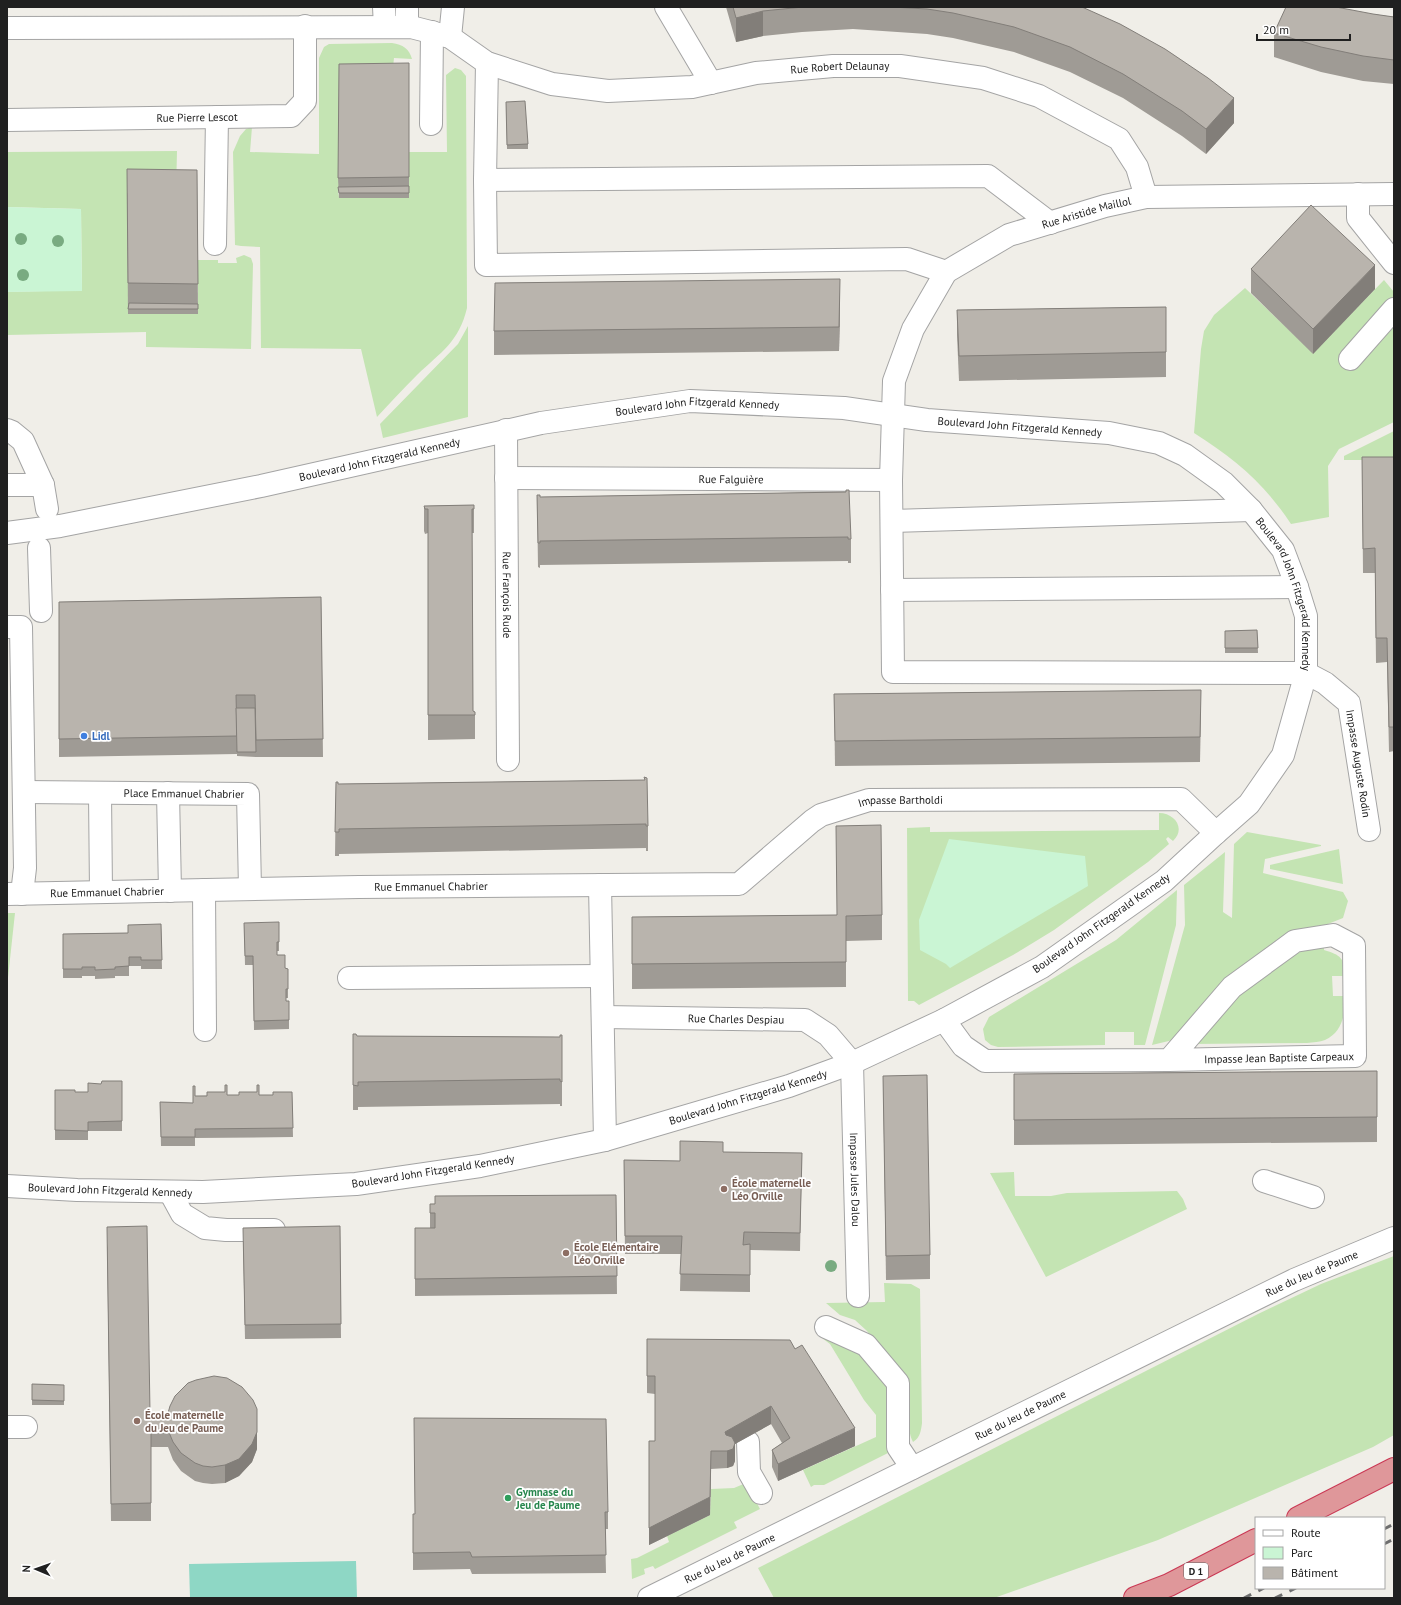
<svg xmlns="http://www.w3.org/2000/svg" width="1401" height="1605" font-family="'PT Sans',sans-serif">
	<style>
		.grass { fill: #c4e4b3 }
		.park { fill: #caf5d4 }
		.pitch { fill: #8ed7c5 }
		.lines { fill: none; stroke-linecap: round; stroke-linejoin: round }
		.minor-casing { stroke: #a4a4a4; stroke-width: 24 }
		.highway-casing { stroke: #ca3854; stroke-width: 24 }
		.minor { stroke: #fff; stroke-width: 22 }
		.highway { stroke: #df979a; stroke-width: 22 }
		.rail { stroke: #6e6e6e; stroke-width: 3; stroke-dasharray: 8 8; stroke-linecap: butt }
		.tree { fill: #79ab81 }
		.wall { fill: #9f9b95 }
		.shaded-wall { fill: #827e79 }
		.building { fill: #b9b4ad; stroke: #827e79 }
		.shop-dot { fill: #3f7fe0; stroke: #fff; stroke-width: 1.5 }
		.education-dot { fill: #8d6e63; stroke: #fff; stroke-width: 1.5 }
		.leisure-dot { fill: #2e9e5b; stroke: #fff; stroke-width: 1.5 }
		.labels { text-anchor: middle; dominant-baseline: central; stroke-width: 3.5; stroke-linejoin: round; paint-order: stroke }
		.shield { fill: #fff; stroke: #636363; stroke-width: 1 }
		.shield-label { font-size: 10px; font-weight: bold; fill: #202020 }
		.street-label { font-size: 11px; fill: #202020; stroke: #fff }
		.shop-label { font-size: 11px; font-weight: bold; fill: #366cbe; stroke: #fff; text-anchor: start }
		.education-label { font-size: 11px; font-weight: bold; fill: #785e54; stroke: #fff; text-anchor: start }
		.leisure-label { font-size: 11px; font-weight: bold; fill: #27864d; stroke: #fff; text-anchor: start }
	</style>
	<rect width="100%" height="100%" fill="#f0eee8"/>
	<g class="grass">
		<path d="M392 43C403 45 409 48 412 59L394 58 392 77 338 192 339 197 409 152H447L446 75 455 68 461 70 466 76 467 308C459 342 441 352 417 375 403 389 390 403 377 417L361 349 261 348 260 247 241 246 235 245 233 152 240 136 246 129 252 127 250 152 319 154V58L324 47 329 44Z"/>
		<polygon points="177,151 176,194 198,314 198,260 218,260 218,263 237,263 236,258 244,255 251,258 253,264 251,349 146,347 146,332 7,335 7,292 82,290 81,209 7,207 7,152"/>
		<path d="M1384 280 1394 292V422L1339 449 1328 466 1329 517 1291 524C1264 483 1235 459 1194 433L1201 349 1204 331 1214 315 1245 288 1313 353Z"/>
		<polygon points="468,326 468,417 383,438 380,424 458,344"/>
		<polygon points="1394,431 1394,460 1344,460 1344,456"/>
		<path d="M1159 813C1175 813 1186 829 1173 841L1168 837 1166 839 1169 844 1148 862 1054 930 1013 955 919 1005 914 1001H908L907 828 930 827V832L1159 830Z"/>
		<polygon points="1247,832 1321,845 1321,846 1265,859 1263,873 1343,892 1348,901 1343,918 1300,935 1173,1040 1152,1045 1185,925 1184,885 1225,852 1223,912 1232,918 1234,844"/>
		<polygon points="1339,849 1343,884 1270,869 1270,865"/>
		<polygon points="1177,890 1176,925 1145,1045 1134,1045 1134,1032 1105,1032 1105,1045 998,1047 991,1045 985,1040 983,1029 989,1017 1116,940"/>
		<polygon points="7,913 15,913 7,987"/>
		<path d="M1324 945V950C1341 955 1344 958 1346 976H1332L1333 996H1346C1345 1013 1343 1032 1325 1040 1320 1042 1313 1042 1307 1043L1191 1044C1226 1008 1272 953 1324 945Z"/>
		<polygon points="1014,1172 1015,1196 1051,1196 1067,1193 1177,1191 1183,1199 1187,1209 1046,1277 990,1173"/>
		<polygon points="1394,1256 1394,1435 1373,1447 1158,1540 994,1598 774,1598 758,1568 1258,1314 1321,1284"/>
		<path d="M884 1283 911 1284 920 1289 922 1423C921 1431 920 1438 913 1442 905 1427 912 1403 908 1385L867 1331 855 1320 840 1315 826 1303 885 1302Z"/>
		<polygon points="822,1338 860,1352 889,1388 892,1451 824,1485 814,1485 811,1487 803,1470 876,1437 876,1415 864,1400 830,1344"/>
		<polygon points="746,1483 760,1509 734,1522 737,1528 655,1569 653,1566 644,1569 645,1574 632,1579 631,1559 637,1558 669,1542 667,1536 710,1515 711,1489 734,1488"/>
	</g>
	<g class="park">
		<polygon points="7,207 81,209 82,291 7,292"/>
		<polygon points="949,839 1085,856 1088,886 950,968 946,964 920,950 919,920"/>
	</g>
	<polygon class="pitch" points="356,1561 357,1598 190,1598 189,1564"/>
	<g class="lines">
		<g class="minor-casing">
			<g id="minor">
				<polyline points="384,7 385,27"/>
				<polyline points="407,7 407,27"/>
				<polyline points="666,7 711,83"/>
				<path id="s1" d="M7 28 411 27 450 37 487 63 552 84 608 91 692 87 756 73 833 66H900L983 78 1039 96 1119 139 1137 167 1146 197"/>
				<polyline points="450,37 453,7"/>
				<polyline points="487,63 485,180 988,176 1050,223"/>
				<path id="s2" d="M7 120 291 116 305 101V26"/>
				<polyline points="431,124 432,32"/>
				<polyline points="485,180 486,265 907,259 946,272"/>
				<polyline points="1358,194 1358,218 1394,263"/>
				<polyline points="215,244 217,117"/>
				<polyline points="1350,359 1394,309"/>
				<polyline points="7,430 12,432 23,441 43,485 47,509"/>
				<path id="s3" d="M506 430 508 760"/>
				<path id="s4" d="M506 478 891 480 894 381 913 329 946 272 1009 235 1105 206 1146 197 1394 194"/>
				<path id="s5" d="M891 480 893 672 1306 673 1325 683 1349 703 1369 830"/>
				<polyline points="7,485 43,485"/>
				<polyline points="892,521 1251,510"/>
				<path id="s6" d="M7 533 60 526 261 486 541 423 690 401 844 408 927 420 1109 433 1159 443 1185 455 1224 483 1251 510 1283 550 1297 587 1306 616V673L1283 755 1249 804 1216 833 1164 881 1042 967 944 1020 852 1063 789 1086 605 1140 480 1166 356 1184 203 1192 77 1190 7 1186"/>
				<polyline points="39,548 41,611"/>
				<polyline points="892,590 1297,587"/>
				<polyline points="7,627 21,627 25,868 22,894"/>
				<path id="s7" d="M24 792 248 794 250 889"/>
				<polyline points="100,793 101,892"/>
				<polyline points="168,793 170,891"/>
				<polyline points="600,885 605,1140"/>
				<polyline points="204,890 205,1030"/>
				<path id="s8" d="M7 894 359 887 739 884 812 821 821 815 869 800 1181 799 1216 833"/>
				<polyline points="349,978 601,976"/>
				<path id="s9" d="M603 1017 805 1020 828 1035 852 1063 858 1296"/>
				<path id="s10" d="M944 1020 963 1046 985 1061 1169 1060 1355 1056 1354 946 1333 935 1295 941 1232 987 1169 1060"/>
				<polyline points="1264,1181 1313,1197"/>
				<polyline points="170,1192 182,1214 205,1228 226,1230 274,1230"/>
				<polyline points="826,1327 866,1345 898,1383 898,1447 912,1468"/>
				<polyline points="7,1427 26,1427"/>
				<polyline points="748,1442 749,1472 761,1493"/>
				<path id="s11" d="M649 1598 1294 1280 1394 1238"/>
			</g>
		</g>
		<g class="highway-casing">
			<g id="highway">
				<polyline points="1298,1518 1394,1469"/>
				<polyline points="1135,1598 1169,1585 1256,1540"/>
			</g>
		</g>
		<use href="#minor" class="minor"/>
		<use href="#highway" class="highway"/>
		<g class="rail">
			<polyline points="1384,1529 1394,1524"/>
			<polyline points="1384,1544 1394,1539"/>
			<polyline points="1244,1598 1264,1588"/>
			<polyline points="1275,1598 1296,1588"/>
		</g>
	</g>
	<g class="tree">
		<circle cx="21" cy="239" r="6"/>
		<circle cx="58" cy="241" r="6"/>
		<circle cx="23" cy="275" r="6"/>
		<circle cx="831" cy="1266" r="6"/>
	</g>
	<g class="wall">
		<polygon points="726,7 1082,7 1234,123 1206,154 1182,136 1123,98 1070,72 1014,52 953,38 927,34 853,29 802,32 763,36 736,42"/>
		<polygon points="1373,14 1394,17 1394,84 1363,81 1321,72 1274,57 1274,33"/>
		<polygon points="409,63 409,198 339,198 338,178"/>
		<polygon points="506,102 528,144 528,149 507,149"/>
		<polygon points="197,170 198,314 128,314 127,193"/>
		<polygon points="1251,269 1375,289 1313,354 1251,293"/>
		<polygon points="840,303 839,351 494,355 494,331"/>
		<polygon points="1166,307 1166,377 959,381 957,335 957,310"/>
		<polygon points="1362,457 1394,457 1394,751 1389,752 1387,662 1376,663 1375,573 1363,573"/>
		<polygon points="846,492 851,539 851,563 848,563 848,561 540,565 540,568 538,567 537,495 540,497"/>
		<polygon points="474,505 474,533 472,533 473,711 475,712 475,739 428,740 428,533 425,534 424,531 424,506"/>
		<polygon points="321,597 323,757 256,757 237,756 237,738 237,754 59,757 59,602"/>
		<polygon points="1257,630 1258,653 1225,653 1225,631"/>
		<polygon points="834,694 1201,714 1200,762 835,766"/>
		<polygon points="644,777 648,826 648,851 646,851 646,848 592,849 339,854 339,856 335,856 336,782 338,784 644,780"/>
		<polygon points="882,915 882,940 846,941 846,987 632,989 632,917"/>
		<polygon points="244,923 279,942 279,951 277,951 277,955 285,968 288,969 288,998 286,998 286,1001 289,1001 289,1029 254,1030 253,965 245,965"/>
		<polygon points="161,924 162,969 141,969 141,966 129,966 129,976 115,976 115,978 95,979 95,976 82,976 82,978 63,978 63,934 128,933"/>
		<polygon points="353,1034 357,1036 560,1037 562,1035 562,1106 560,1106 560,1104 358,1107 358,1110 353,1110"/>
		<polygon points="1377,1071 1377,1142 1014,1145 1014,1074"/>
		<polygon points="883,1076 930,1255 930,1279 886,1280"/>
		<polygon points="122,1081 122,1131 88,1131 88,1140 55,1140 55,1090 75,1092 88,1092 101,1084"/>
		<polygon points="239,1092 259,1095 273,1095 292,1092 293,1137 195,1138 195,1146 161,1146 160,1102 193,1103 195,1096 239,1095"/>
		<polygon points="723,1152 802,1153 800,1251 750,1250 750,1292 680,1291 681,1254 625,1254 624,1160 680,1161"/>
		<polygon points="616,1195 617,1294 415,1296 415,1228 430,1228 430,1204"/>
		<polygon points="340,1226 341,1338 245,1339 243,1241"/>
		<polygon points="107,1244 150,1413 257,1449 252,1462 239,1476 225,1483 212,1484 203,1483 195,1481 181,1471 173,1460 168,1447 151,1447 151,1521 111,1521"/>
		<polygon points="647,1339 855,1446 778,1481 772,1467 772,1450 782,1443 771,1424 735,1444 735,1461 733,1466 727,1468 711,1469 710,1515 649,1545 655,1441 655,1394 647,1393"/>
		<polygon points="32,1384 64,1385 64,1405 32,1405"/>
		<polygon points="608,1512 608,1529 605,1529 606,1573 472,1574 470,1569 413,1570 413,1514"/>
	</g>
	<g class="shaded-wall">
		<polygon points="763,11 763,36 736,42 736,18"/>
		<polygon points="1234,98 1234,123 1206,154 1206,129"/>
		<polygon points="1375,265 1375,289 1313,354 1313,329"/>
		<polygon points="840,279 840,303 839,351 839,327"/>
		<polygon points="771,1406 771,1424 735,1444 735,1461 733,1466 727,1468 727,1451 725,1450 725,1432"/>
		<polygon points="855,1428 855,1446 778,1481 778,1464"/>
		<polygon points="257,1432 257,1449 252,1462 239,1476 225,1483 225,1465"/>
		<polygon points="711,1451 710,1515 649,1545 649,1528"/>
	</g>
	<g class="building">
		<polygon points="733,7 803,7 763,11 736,18"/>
		<polygon points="892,7 1082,7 1120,24 1165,49 1208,78 1234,98 1206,129 1182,111 1123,74 1070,47 1014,27 953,13 927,9"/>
		<polygon points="1286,7 1336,7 1373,14 1394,17 1394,60 1363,56 1321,47 1274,33"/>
		<polygon points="409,63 409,177 338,178 339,64"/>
		<polygon points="525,101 528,144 507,145 506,102"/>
		<polygon points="127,169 197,170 198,284 128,283"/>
		<polygon points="409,186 409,193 339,193 338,187"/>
		<polygon points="1311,205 1375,265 1313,329 1251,269"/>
		<polygon points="840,279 839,327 494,331 495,283"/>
		<polygon points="129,303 198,304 198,309 128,309"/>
		<polygon points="1166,307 1166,352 959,356 957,310"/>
		<polygon points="1362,457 1394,457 1394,727 1389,727 1387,638 1376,638 1375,548 1363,549"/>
		<polygon points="846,490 849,490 851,539 848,539 848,537 540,541 540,543 538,543 537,495 540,495 540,497 846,492"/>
		<polygon points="474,505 474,509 472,509 473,711 475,712 475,715 428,715 428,509 425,509 424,506"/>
		<polygon points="321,597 323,739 256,740 255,695 236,695 237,736 59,739 59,602"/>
		<polygon points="1257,630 1258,648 1225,648 1225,631"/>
		<polygon points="1201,690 1200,737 835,741 834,694"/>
		<polygon points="236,708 255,708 256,752 237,752"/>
		<polygon points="644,777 647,778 648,826 646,826 646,824 592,825 339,829 339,832 335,832 336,782 338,782 338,784 645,780"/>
		<polygon points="881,825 882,915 846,916 846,962 632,964 632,917 837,915 836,826"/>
		<polygon points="279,922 279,942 277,942 277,955 285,955 285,968 288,969 288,989 286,989 286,1001 289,1001 289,1020 254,1021 253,956 245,956 244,923"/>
		<polygon points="161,924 162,960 141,960 141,957 129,957 129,966 115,967 115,969 95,970 95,967 82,967 82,969 63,969 63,934 128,933 128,925"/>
		<polygon points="353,1034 356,1034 357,1036 560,1037 560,1035 562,1035 562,1082 560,1081 560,1079 358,1082 358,1086 353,1085"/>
		<polygon points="1377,1071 1377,1117 1014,1120 1014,1074"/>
		<polygon points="927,1075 930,1255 886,1256 883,1076"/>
		<polygon points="102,1081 122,1081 122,1121 88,1122 88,1131 55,1130 55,1090 75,1090 75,1092 88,1092 88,1083 101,1084"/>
		<polygon points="225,1085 227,1085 227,1095 239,1095 239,1092 257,1092 257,1085 259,1085 259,1095 273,1095 273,1092 292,1092 293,1128 195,1129 195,1137 161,1137 160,1102 193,1103 193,1086 195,1086 195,1096 207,1096 207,1092 225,1092"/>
		<polygon points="680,1141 723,1142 723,1152 802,1153 800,1233 744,1232 743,1245 750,1244 750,1275 680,1274 682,1236 625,1236 624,1160 680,1161"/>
		<polygon points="616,1195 617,1276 415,1279 415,1228 435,1228 435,1213 430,1213 430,1204 435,1204 435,1196"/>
		<polygon points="147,1226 150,1413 168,1413 170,1406 175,1396 188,1383 196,1380 214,1376 227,1378 242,1387 253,1400 257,1409 257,1432 252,1444 239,1459 225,1465 212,1467 203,1466 195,1463 181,1453 173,1442 168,1430 151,1430 151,1503 111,1504 107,1227"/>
		<polygon points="340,1226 341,1324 245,1325 243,1228"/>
		<polygon points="647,1339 790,1340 795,1349 802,1345 855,1428 778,1464 772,1450 790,1438 771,1406 725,1432 726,1435 732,1437 735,1443 733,1449 727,1451 711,1451 710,1497 649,1528 649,1441 655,1441 655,1376 647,1376"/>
		<polygon points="32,1384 64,1385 64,1401 32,1400"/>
		<polygon points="414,1418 606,1419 608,1512 605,1512 606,1555 472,1557 470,1552 413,1553 413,1514 415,1514"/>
	</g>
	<circle class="shop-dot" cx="84" cy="736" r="4"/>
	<g class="education-dot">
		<circle cx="724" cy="1189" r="4"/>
		<circle cx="566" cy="1253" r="4"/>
		<circle cx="137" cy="1421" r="4"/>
	</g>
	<circle class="leisure-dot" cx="508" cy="1498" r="4"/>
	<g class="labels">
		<rect class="shield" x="1184" y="1563" width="24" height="16" rx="3"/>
		<g class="shield-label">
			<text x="1196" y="1571">D 1</text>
		</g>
		<g class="street-label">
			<text stroke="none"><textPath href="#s1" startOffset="848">Rue Robert Delaunay</textPath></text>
			<text stroke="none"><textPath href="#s2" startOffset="190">Rue Pierre Lescot</textPath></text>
			<text stroke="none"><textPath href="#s4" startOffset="759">Rue Aristide Maillol</textPath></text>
			<text stroke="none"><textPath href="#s6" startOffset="703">Boulevard John Fitzgerald Kennedy</textPath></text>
			<text stroke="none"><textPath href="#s6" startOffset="1027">Boulevard John Fitzgerald Kennedy</textPath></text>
			<text stroke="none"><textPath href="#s6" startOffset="380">Boulevard John Fitzgerald Kennedy</textPath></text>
			<text stroke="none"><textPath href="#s4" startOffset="225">Rue Falguière</textPath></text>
			<text stroke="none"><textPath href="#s3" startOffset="165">Rue François Rude</textPath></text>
			<text stroke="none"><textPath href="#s6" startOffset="1376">Boulevard John Fitzgerald Kennedy</textPath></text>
			<text stroke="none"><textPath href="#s5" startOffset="719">Impasse Auguste Rodin</textPath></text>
			<text stroke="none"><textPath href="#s7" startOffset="160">Place Emmanuel Chabrier</textPath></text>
			<text stroke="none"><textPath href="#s8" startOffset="921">Impasse Bartholdi</textPath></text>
			<text stroke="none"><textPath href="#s8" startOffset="424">Rue Emmanuel Chabrier</textPath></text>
			<text stroke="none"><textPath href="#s8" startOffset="100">Rue Emmanuel Chabrier</textPath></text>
			<text transform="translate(1101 923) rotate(-35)">Boulevard John Fitzgerald Kennedy</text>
			<text stroke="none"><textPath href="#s9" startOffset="133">Rue Charles Despiau</textPath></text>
			<text stroke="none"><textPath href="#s10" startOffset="353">Impasse Jean Baptiste Carpeaux</textPath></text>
			<text transform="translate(748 1097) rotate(-17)">Boulevard John Fitzgerald Kennedy</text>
			<text transform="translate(433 1171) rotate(-9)">Boulevard John Fitzgerald Kennedy</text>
			<text stroke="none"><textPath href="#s9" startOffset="383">Impasse Jules Dalou</textPath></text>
			<text transform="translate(110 1190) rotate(2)">Boulevard John Fitzgerald Kennedy</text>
			<text stroke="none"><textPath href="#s11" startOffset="738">Rue du Jeu de Paume</textPath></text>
			<text stroke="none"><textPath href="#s11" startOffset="414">Rue du Jeu de Paume</textPath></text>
			<text stroke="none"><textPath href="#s11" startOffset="90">Rue du Jeu de Paume</textPath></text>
		</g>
		<g class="shop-label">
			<text x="92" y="736">Lidl</text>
		</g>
		<g class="education-label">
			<text x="732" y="1183">École maternelle<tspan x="732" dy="13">Léo Orville</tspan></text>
			<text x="574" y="1247">École Elémentaire<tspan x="574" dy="13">Léo Orville</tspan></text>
			<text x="145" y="1415">École maternelle<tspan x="145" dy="13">du Jeu de Paume</tspan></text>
		</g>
		<g class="leisure-label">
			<text x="516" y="1492">Gymnase du<tspan x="516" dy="13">Jeu de Paume</tspan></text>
		</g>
	</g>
	<rect width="1401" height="1605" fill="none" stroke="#202020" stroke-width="16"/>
	<rect x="1255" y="1517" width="130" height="72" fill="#ffffff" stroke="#a6a6a6"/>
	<rect x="1263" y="1530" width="20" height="6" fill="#ffffff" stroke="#a6a6a6"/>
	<text x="1291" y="1537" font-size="12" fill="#202020">Route</text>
	<rect x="1263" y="1547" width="20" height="12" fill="#caf5d4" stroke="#a6a6a6"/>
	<text x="1291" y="1557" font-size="12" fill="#202020">Parc</text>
	<rect x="1263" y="1567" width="20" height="12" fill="#b9b4ad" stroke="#a6a6a6"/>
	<text x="1291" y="1577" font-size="12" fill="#202020">Bâtiment</text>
	<g transform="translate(36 1569) rotate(272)" stroke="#ffffff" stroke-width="3" paint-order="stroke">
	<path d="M0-3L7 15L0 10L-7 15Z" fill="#202020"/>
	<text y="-6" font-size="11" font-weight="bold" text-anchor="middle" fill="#202020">N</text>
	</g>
	<path d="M1257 34v6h93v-6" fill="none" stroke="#202020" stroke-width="2"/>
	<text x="1263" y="34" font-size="12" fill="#202020" stroke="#ffffff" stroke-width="3" paint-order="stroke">20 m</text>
</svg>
